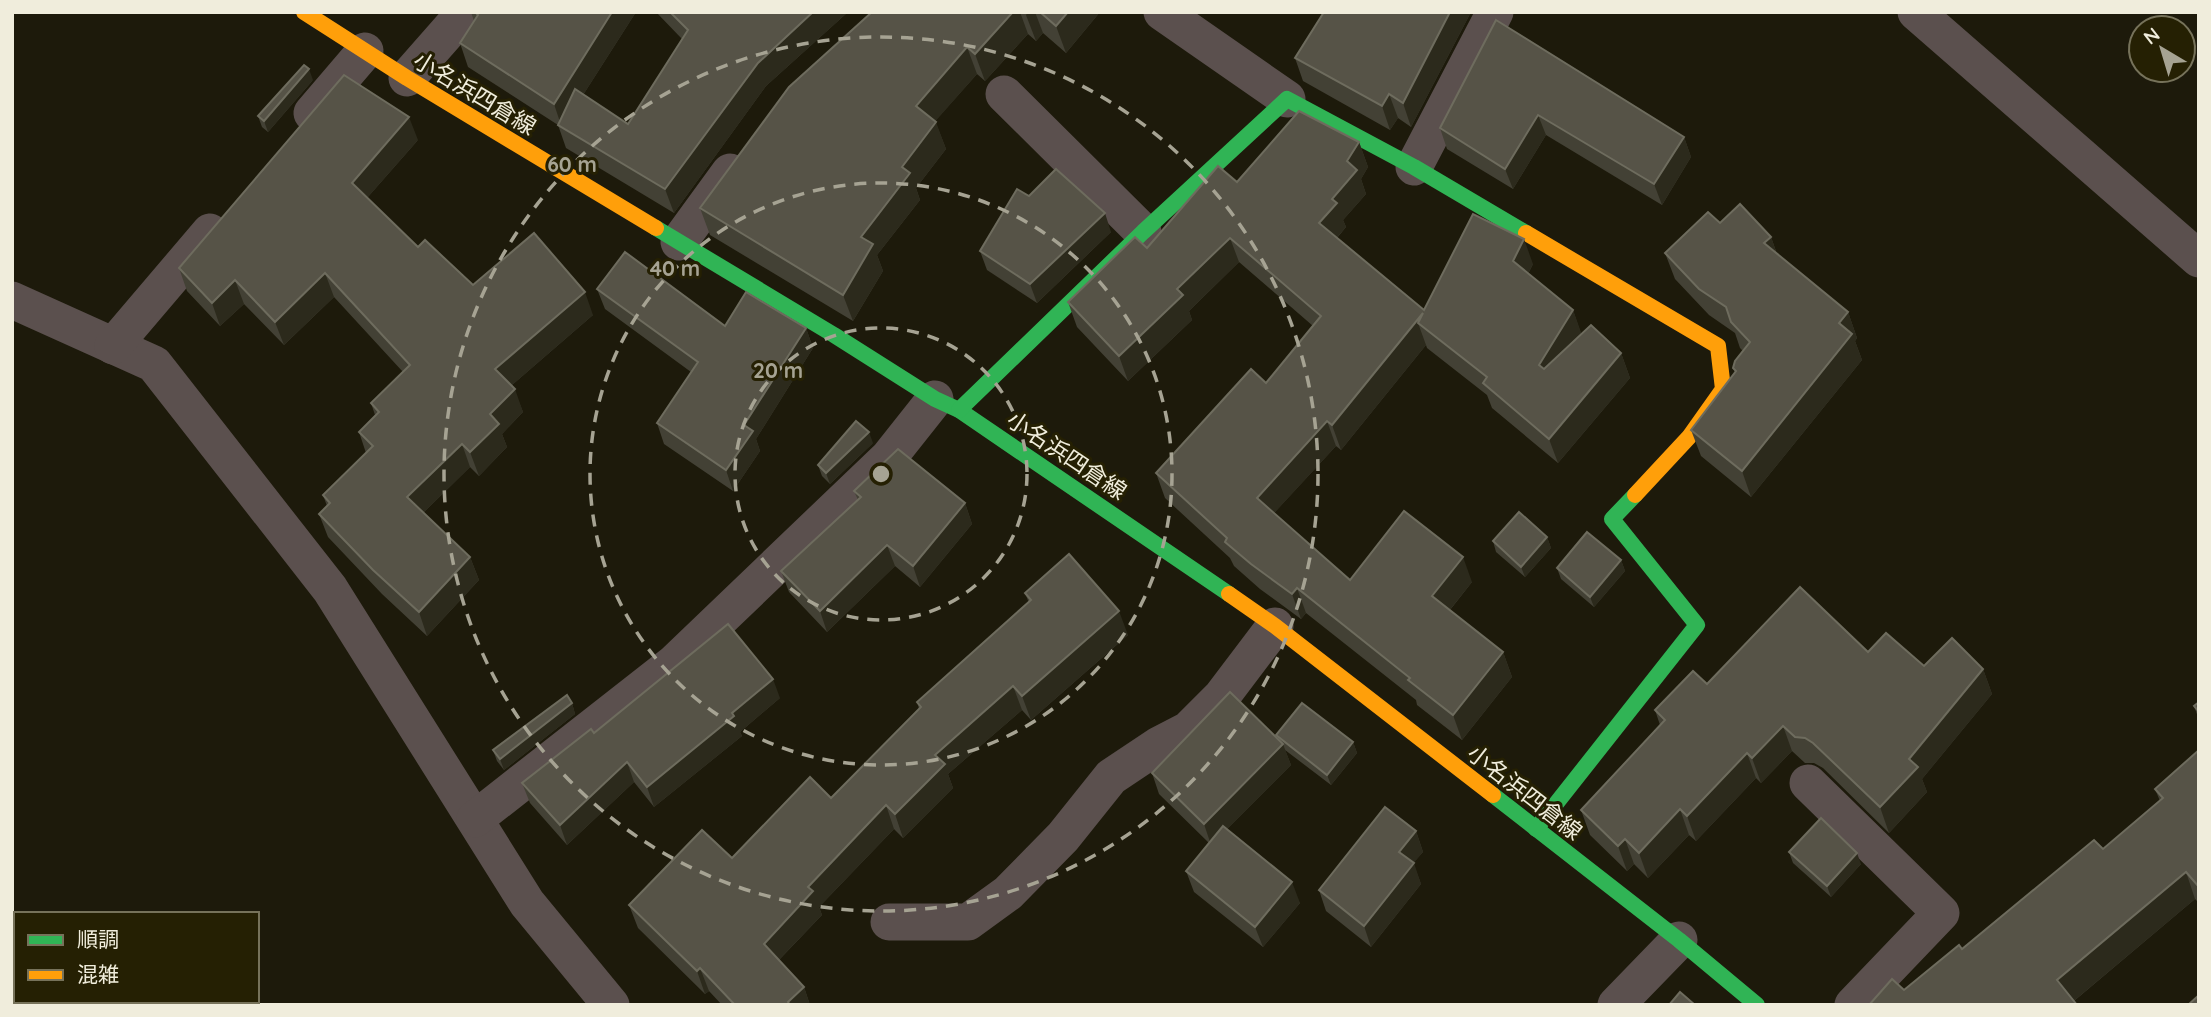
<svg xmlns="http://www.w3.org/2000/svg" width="2211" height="1017" font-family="Quicksand,'Noto Sans JP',sans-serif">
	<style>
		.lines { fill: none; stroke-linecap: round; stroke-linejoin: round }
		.street { stroke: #5b504e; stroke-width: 37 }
		.fast { stroke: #30b455; stroke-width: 16 }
		.slow { stroke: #ff9f0a; stroke-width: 16 }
		.wall { fill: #434135 }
		.shaded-wall { fill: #2c2a1c }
		.building { fill: #565347; stroke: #6e6c5e; stroke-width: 2 }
		.ring { fill: none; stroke: #a6a393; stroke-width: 3.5; stroke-dasharray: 12 9 }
		.labels { text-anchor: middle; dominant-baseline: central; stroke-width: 6; stroke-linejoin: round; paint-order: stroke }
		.street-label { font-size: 23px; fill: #f0eddc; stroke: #252003 }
		.centre { fill: #a6a393; stroke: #252003; stroke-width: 3.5 }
		.ring-label { font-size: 21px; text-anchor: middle; font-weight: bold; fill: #a6a393; stroke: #252003; stroke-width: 6; stroke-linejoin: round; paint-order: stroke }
	</style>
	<rect width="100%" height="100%" fill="#1d1a0b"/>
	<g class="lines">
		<g class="street">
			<polyline points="1162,12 1287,99"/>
			<polyline points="1916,12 2199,259"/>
			<polyline points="407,78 465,12"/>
			<polyline points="1004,94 1143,232"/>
			<polyline points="312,113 365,51"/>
			<polyline points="1414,167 1495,12"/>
			<polyline points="679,242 730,172"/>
			<polyline points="12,300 154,364 330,589 527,903 611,1005"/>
			<polyline points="113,346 210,232"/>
			<polyline points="1808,783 1941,913 1853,1005"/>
			<polyline points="475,819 674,663 889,457 935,399"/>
			<polyline points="889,922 968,922 1008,893 1063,837 1111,777 1159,745 1188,730 1222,696 1275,626"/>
			<polyline points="1616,1005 1679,940"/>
		</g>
		<g class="fast">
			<polyline points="656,228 834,335 935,399 959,410 1229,594"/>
			<polyline points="959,410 1143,232 1287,99 1414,167 1526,233"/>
			<polyline points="1493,795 1679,940 1757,1005"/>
			<polyline points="1536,829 1697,625 1612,519 1635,495"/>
		</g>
		<g class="slow">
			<polyline points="304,12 407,78 656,228"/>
			<polyline points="1526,233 1718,346 1723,389 1689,437 1635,495"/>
			<polyline points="1229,594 1275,626 1493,795"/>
		</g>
	</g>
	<g class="wall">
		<polygon points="471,12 636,12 583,95 628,124 682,39 656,12 848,12 766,86 674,213 566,148 558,125 468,67 460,43 474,21"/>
		<polygon points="872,12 1100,12 1066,53 1043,33 1036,41 1028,34 985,81 977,74 935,121 946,149 916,188 920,200 877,255 883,271 853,321 710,235 700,208"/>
		<polygon points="1471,12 1411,127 1398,118 1390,130 1303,81 1295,58"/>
		<polygon points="1496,20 1684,137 1691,157 1662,205 1546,135 1513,189 1447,149 1440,128"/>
		<polygon points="313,80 268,132 262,127 258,116"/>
		<polygon points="418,140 367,198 418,247 473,285 593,315 512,385 523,412 502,434 507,447 479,476 470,467 423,513 470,557 479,580 427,636 382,594 328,537 319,514 327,506 323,495 366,453 359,432 375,415 371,403 403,372 334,297 284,345 244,304 220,326 187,291 179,268"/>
		<polygon points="1359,142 1368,167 1361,179 1366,194 1343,220 1346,227 1337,238 1424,310 1533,264 1528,274 1573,310 1581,334 1621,353 1630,378 1558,463 1492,408 1487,395 1427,348 1426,345 1341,450 1336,446 1274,513 1350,580 1472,582 1450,610 1503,652 1512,677 1462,740 1417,705 1416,700 1306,613 1301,619 1260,589 1234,566 1230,558 1165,498 1156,473 1266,383 1313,326 1239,262 1189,311 1192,320 1128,381 1077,327 1068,302 1147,248 1237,182"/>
		<polygon points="1029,196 1111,232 1037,303 987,270 980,251"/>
		<polygon points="1720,223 1771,237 1777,254 1848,312 1857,338 1855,341 1862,360 1751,497 1701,456 1691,430 1735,372 1733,368 1743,351 1740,348 1735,333 1709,315 1675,279 1665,253"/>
		<polygon points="597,289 725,326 806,328 813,348 756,439 760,451 733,491 664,444 657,423 691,372 605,309"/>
		<polygon points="873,443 830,484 822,476 818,465"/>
		<polygon points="854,491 965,503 972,524 920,587 895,566 827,632 789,592 781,571 858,500"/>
		<polygon points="1547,537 1551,548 1525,577 1496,552 1493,541"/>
		<polygon points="1621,560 1625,571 1594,607 1561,579 1557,568"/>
		<polygon points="1025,593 1128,635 1031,720 1022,710 948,774 953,788 903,838 894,829 819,907 822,915 779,960 804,987 810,1005 722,1005 709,991 705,994 638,928 629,905 732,858 831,798 919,709 917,702 1029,603"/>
		<polygon points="1868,652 1924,666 1983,669 1992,694 1922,779 1927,792 1889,833 1823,768 1814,763 1805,763 1792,751 1761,783 1756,778 1696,841 1689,835 1648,878 1634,864 1627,871 1590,835 1581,810 1660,725 1655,710 1707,684"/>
		<polygon points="780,698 740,732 742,736 654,807 634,782 567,845 530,803 522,783 594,733"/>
		<polygon points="2199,702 2199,720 2194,706"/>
		<polygon points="572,703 575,714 504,770 497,761 493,750"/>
		<polygon points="1276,735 1353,742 1357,753 1331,785 1285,750 1291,765 1227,829 1300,903 1263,947 1194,892 1186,871 1209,843 1159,794 1152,773 1278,738"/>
		<polygon points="2199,750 2199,903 2195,899 2074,1001 1904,990 2103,849 2160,801 2155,789"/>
		<polygon points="1416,831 1423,852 1413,863 1421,884 1371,947 1326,911 1319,890"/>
		<polygon points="1789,852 1861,864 1831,897 1793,863"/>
	</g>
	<g class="shaded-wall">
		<polygon points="612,12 636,12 562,128 554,104"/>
		<polygon points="813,12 848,12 766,86 674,213 665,189 758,63"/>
		<polygon points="1013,12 1020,12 1028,34 985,81 975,54"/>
		<polygon points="1028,12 1035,12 1043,33 1036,41 1026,15"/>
		<polygon points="1068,12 1100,12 1066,53 1056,26"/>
		<polygon points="1450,12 1471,12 1411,127 1403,103"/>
		<polygon points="967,47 977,74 925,133 916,106"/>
		<polygon points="309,69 313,80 268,132 264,121"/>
		<polygon points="1389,94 1398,118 1390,130 1382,106"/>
		<polygon points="1538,115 1546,135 1513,189 1505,169"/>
		<polygon points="409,117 418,140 360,206 352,183"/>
		<polygon points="936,122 946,149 916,188 920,200 877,255 883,271 853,321 843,295 861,237 902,167"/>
		<polygon points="1684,137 1691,157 1662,205 1654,184"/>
		<polygon points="1359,142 1368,167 1361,179 1366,194 1343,220 1346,227 1328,248 1319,223 1332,199 1347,161"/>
		<polygon points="1105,213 1111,232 1037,303 1030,284"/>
		<polygon points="1771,237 1780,263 1764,243"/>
		<polygon points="1230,238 1239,262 1189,311 1192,320 1128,381 1119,356 1177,289"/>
		<polygon points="1524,239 1533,264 1522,286 1513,261"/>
		<polygon points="325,273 334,297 284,345 275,322"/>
		<polygon points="235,280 244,304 220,326 212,303"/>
		<polygon points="585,292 593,315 504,392 495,369"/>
		<polygon points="1573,310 1582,335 1548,390 1539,365"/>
		<polygon points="1848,312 1857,338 1855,341 1862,360 1751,497 1742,471 1839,323"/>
		<polygon points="1423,313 1418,323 1426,345 1341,450 1332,425"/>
		<polygon points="806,328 813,348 756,439 760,451 733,491 726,470 744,425"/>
		<polygon points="1621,353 1630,378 1558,463 1549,439"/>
		<polygon points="515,389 523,412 502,434 507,447 479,476 470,452 490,414"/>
		<polygon points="1327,421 1336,446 1266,522 1257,498"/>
		<polygon points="869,432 873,443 830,484 826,473"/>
		<polygon points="462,444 470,467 415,521 407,497"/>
		<polygon points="965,503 972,524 920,587 913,566"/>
		<polygon points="1547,537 1551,548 1525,577 1521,567"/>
		<polygon points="887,545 895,566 827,632 820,611"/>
		<polygon points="470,557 479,580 427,636 419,612"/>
		<polygon points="1463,557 1472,582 1441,621 1432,596"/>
		<polygon points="1621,560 1625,571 1594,607 1590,597"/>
		<polygon points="1297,588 1306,613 1301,619 1292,594"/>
		<polygon points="1119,611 1128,635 1031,720 1022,696"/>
		<polygon points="1503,652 1512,677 1462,740 1453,715"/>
		<polygon points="1983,669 1992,694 1922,779 1927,792 1889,833 1880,807 1909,759"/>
		<polygon points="773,679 780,698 740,732 742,736 654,807 647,787"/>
		<polygon points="1013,686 1022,710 948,774 953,788 903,838 895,814 935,755"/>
		<polygon points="572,703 575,714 504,770 500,759"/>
		<polygon points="1783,726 1792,751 1761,783 1752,758"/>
		<polygon points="1353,742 1357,753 1331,785 1327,775"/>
		<polygon points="1283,744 1291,765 1211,845 1204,824"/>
		<polygon points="1747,753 1756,778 1696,841 1687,816"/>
		<polygon points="627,762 634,782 567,845 560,825"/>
		<polygon points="886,805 894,829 819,907 822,915 772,967 764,944 808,887"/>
		<polygon points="1680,809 1689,835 1648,878 1639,853"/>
		<polygon points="1416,831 1423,852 1406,872 1399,852"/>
		<polygon points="1625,839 1634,864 1627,871 1618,846"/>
		<polygon points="1857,853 1861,864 1831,897 1827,886"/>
		<polygon points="1414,863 1421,884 1371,947 1364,926"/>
		<polygon points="2186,872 2195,899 2069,1005 2057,980"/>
		<polygon points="1292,882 1300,903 1263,947 1255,927"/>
		<polygon points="700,968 709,991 705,994 697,971"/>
		<polygon points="804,987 810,1005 789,1005 788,1002"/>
	</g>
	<g class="building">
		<polygon points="475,12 612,12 554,104 460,43 478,15"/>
		<polygon points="670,12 813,12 758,63 665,189 558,125 575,89 628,124 688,30"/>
		<polygon points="872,12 1013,12 975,54 967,47 916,106 936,122 902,167 910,173 861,237 873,244 843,295 700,208 789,87"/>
		<polygon points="1040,12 1068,12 1056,26"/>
		<polygon points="1324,12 1450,12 1403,103 1389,94 1382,106 1295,58"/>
		<polygon points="1496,20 1684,137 1654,184 1538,115 1505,169 1440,128"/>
		<polygon points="304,65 309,69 264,121 258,116"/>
		<polygon points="344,75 409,117 352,183 418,247 425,240 473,285 534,233 585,292 495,369 515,389 490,414 499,424 470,452 462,444 407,497 470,557 419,612 373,570 319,514 330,503 323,495 373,446 359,432 379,412 371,403 410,365 325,273 275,322 235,280 212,303 179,268"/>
		<polygon points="1299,111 1359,142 1347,161 1357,170 1332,199 1337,203 1319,223 1424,310 1473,214 1524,239 1513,261 1573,310 1539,365 1544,369 1591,325 1621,353 1549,439 1483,383 1487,377 1418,323 1423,313 1332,425 1327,421 1257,498 1350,580 1404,511 1463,557 1432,596 1503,652 1453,715 1408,680 1410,678 1297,588 1292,594 1251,564 1225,542 1227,538 1156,473 1251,369 1266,383 1321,316 1230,238 1177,289 1183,295 1119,356 1068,302 1135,237 1147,248 1218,166 1237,182"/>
		<polygon points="1056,169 1105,213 1030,284 980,251 1017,189 1029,196"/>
		<polygon points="1740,204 1771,237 1764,243 1848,312 1839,323 1852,334 1742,471 1691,430 1736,371 1733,368 1735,361 1750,342 1731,322 1726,307 1699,289 1665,253 1708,212 1720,223"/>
		<polygon points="625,252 725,326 746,292 806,328 744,425 753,431 726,470 657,423 698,362 597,289"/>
		<polygon points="856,421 869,432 826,473 818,465"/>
		<polygon points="898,449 965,503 913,566 887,545 820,611 781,571 861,497 854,491"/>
		<polygon points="1519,512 1547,537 1521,567 1493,541"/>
		<polygon points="1587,532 1621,560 1590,597 1557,568"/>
		<polygon points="1069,554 1119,611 1022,696 1013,686 935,755 945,764 895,814 886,805 808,887 813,891 764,944 804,987 788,1002 790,1005 735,1005 700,968 697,971 629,905 702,830 732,858 810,777 831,798 921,707 917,702 1031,600 1025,593"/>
		<polygon points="1800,587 1868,652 1886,633 1924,666 1952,638 1983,669 1909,759 1918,767 1880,807 1813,743 1805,738 1795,737 1783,726 1752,758 1747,753 1687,816 1680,809 1639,853 1625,839 1618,846 1581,810 1665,720 1655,710 1693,671 1707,684"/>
		<polygon points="728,624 773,679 732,713 734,716 647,787 627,762 560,825 522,783 591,729 594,733"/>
		<polygon points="1230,692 1283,744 1204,824 1152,773"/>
		<polygon points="567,695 572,703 500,759 493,750"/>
		<polygon points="2199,702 2199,712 2194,706"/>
		<polygon points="1302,703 1353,742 1327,775 1276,735"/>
		<polygon points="2199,750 2199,887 2186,872 2057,980 2077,1005 1869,1005 1892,979 1904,990 1959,945 1962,949 2094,840 2103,849 2163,798 2155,789"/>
		<polygon points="1385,807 1416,831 1399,852 1414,863 1364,926 1319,890"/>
		<polygon points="1821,818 1857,853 1827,886 1789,852"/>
		<polygon points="1223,826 1292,882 1255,927 1186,871"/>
		<polygon points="1680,992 1695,1005 1669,1005"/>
		<polygon points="2199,995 2199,1005 2188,1005"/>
	</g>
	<g class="ring">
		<circle cx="881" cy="474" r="146"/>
		<circle cx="881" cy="474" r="291"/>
		<circle cx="881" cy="474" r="437"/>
	</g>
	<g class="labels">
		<g class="street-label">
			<text transform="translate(475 93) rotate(31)">小名浜四倉線</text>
			<text transform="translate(1067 455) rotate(34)">小名浜四倉線</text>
			<text transform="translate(1525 792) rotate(38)">小名浜四倉線</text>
		</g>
	</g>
	<circle cx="881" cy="474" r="10" class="centre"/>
	<g class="ring-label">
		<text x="572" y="172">60 m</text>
		<text x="675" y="276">40 m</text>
		<text x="778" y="378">20 m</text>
	</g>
	<rect width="2211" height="1017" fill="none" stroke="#f0eddc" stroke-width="28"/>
	<rect x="14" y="912" width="245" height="91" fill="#252003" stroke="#76725a" stroke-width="2"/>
	<rect x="28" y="935" width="35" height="10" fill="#30b455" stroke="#76725a" stroke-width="2"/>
	<text x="77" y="947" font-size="21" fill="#f0eddc">順調</text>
	<rect x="28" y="970" width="35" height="10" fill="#ff9f0a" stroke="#76725a" stroke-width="2"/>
	<text x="77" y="982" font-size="21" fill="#f0eddc">混雑</text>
	<g transform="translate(2162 49) rotate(322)"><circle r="33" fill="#252003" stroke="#76725a" stroke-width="2"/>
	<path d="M0-5L12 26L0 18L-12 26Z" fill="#a6a393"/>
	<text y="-10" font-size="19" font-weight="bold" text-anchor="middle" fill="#f0eddc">N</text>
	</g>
</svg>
